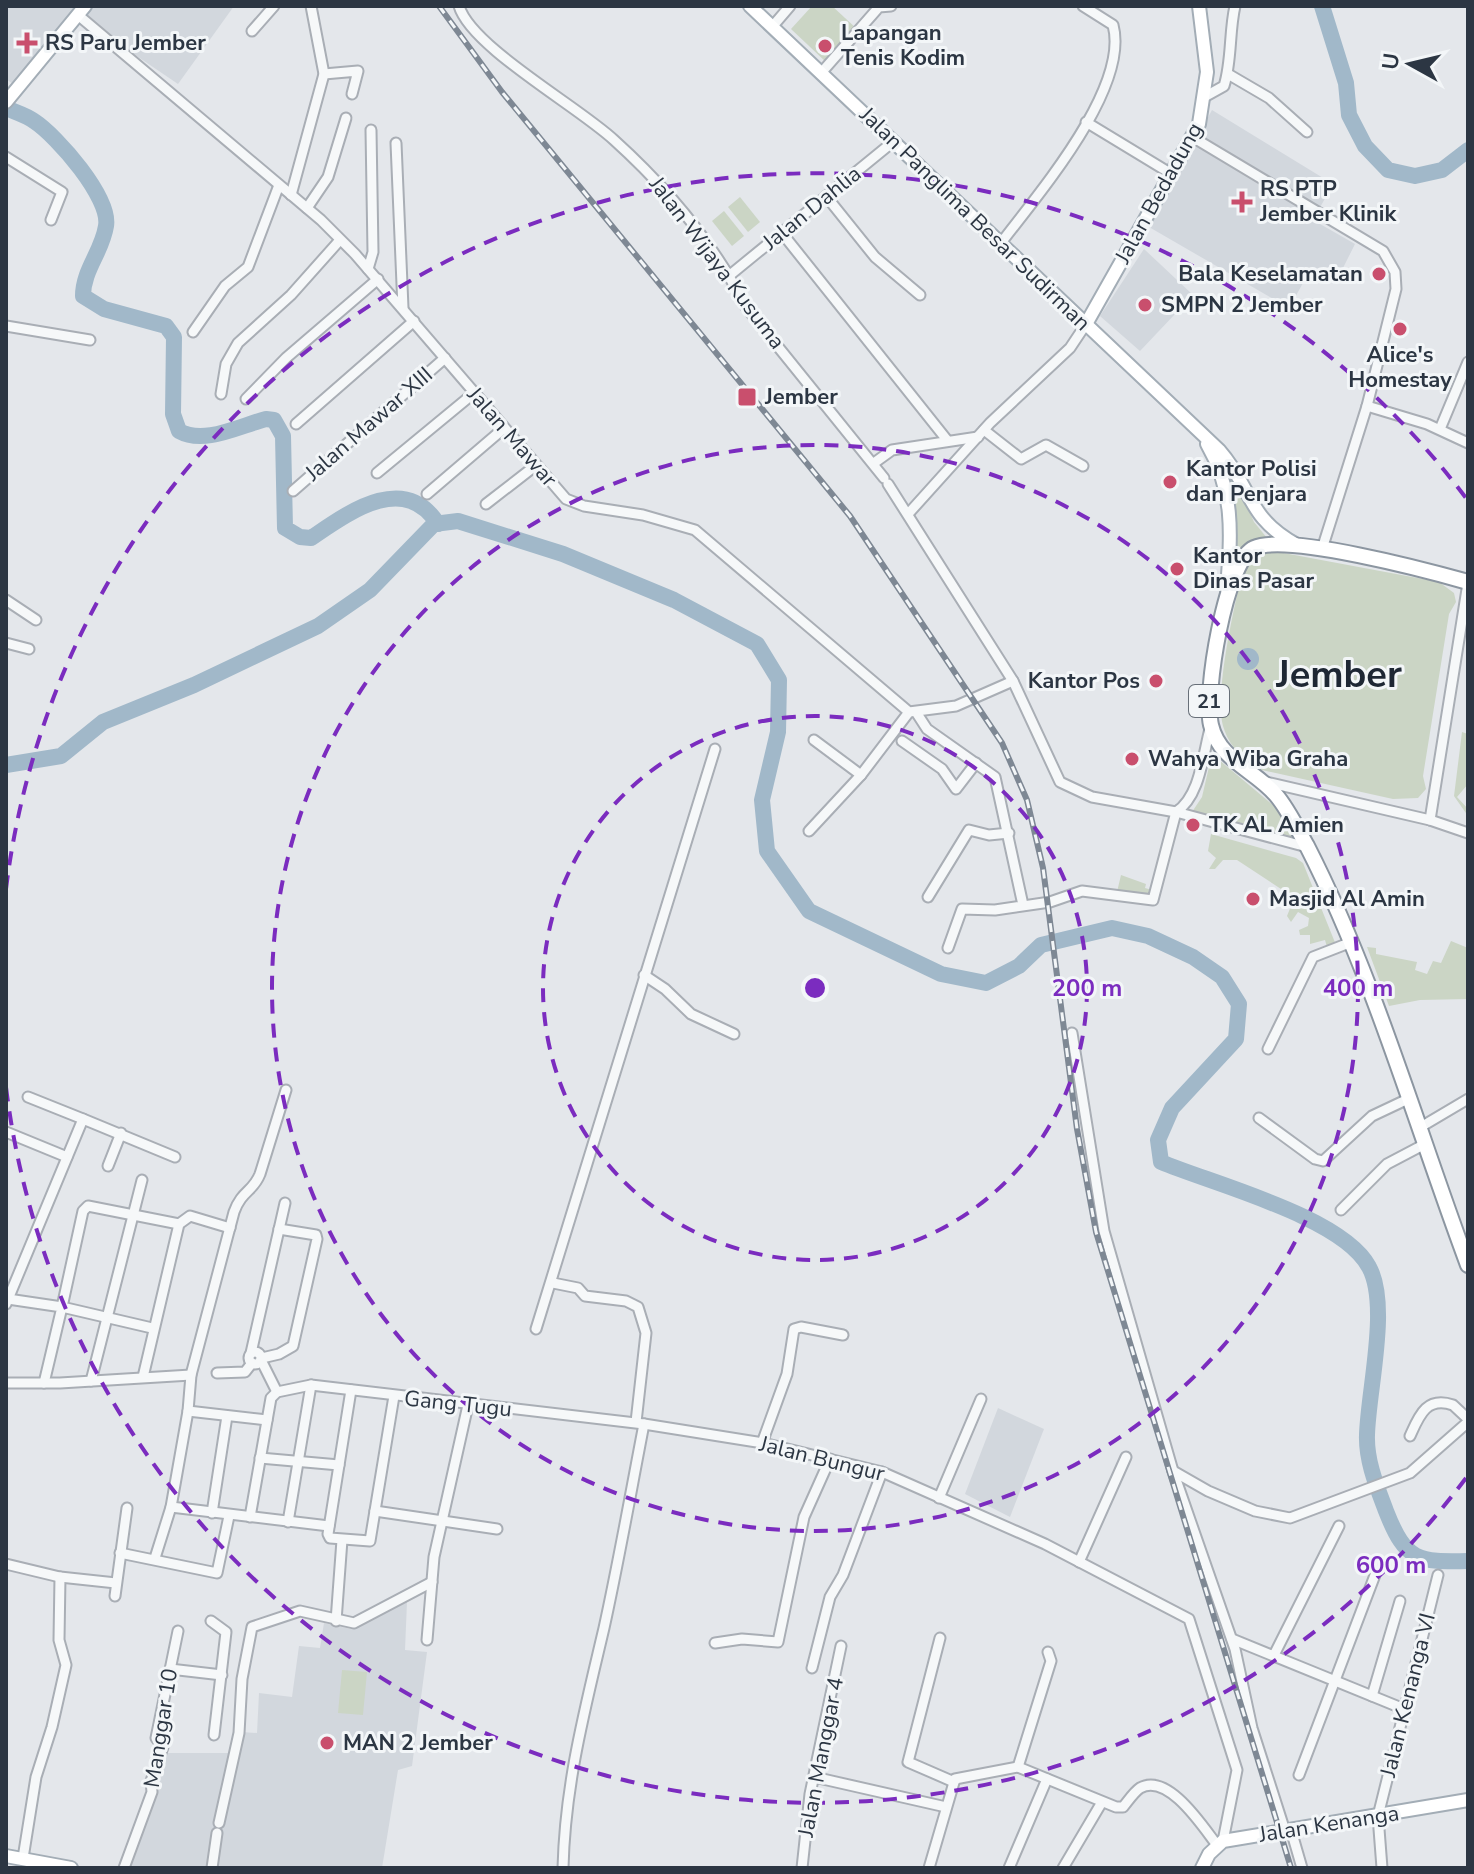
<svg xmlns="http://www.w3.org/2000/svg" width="1474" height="1874" font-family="'Nunito Sans',sans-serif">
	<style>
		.built { fill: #d2d7dd }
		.green { fill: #cbd5c5 }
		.water { fill: #a1b8c9 }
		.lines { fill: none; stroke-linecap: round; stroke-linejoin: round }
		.river { stroke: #a1b8c9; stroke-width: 16 }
		.minor-casing { stroke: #a9aeb5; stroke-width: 13 }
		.major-casing { stroke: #a3adb6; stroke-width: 16 }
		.highway-casing { stroke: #8c96a1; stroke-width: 18 }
		.minor { stroke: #f6f8f9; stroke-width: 9 }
		.major { stroke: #fff; stroke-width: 12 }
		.highway { stroke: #fff; stroke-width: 14 }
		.rail-casing { stroke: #7e8894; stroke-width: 6 }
		.rail { stroke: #f3f6f8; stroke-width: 3; stroke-dasharray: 9; stroke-linecap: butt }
		.ring { fill: none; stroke: #7b2cbf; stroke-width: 4; stroke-dasharray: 14 10 }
		.poi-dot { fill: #c94f6d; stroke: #f3f6f8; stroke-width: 3 }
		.labels { text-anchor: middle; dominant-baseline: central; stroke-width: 6; stroke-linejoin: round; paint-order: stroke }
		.shield { fill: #f3f6f8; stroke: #687079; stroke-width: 2 }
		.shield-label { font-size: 20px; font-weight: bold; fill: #2c3643 }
		.poi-label { font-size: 22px; font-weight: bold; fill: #2c3643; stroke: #f3f6f8; text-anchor: start }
		.street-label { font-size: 22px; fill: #2c3643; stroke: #f3f6f8 }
		.town-label { font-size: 38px; font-weight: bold; fill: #1e2734; stroke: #f3f6f8 }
		.centre { fill: #7b2cbf; stroke: #f3f6f8; stroke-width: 4 }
		.ring-label { font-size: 24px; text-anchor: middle; font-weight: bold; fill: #7b2cbf; stroke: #f3f6f8; stroke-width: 6; stroke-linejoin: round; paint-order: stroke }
	</style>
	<rect width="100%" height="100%" fill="#e4e7eb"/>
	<g class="built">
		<polygon points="6,6 79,6 13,84 6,79"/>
		<polygon points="91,6 234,6 178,84 125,48 85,14"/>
		<polygon points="1212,110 1333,184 1313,220 1355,244 1337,280 1312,267 1289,308 1149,227"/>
		<polygon points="1144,249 1193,295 1140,351 1100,316"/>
		<polygon points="998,1408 1044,1429 1010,1517 965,1494"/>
		<polygon points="407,1602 405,1650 427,1652 412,1766 398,1770 382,1868 127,1868 163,1753 237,1753 241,1732 257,1733 259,1693 292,1697 299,1646 320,1648 324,1623 351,1629"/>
	</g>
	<g class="green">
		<polygon points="812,6 832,6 857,29 826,62 791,29"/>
		<polygon points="740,197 760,222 748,232 728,207"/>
		<polygon points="724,211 744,236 732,246 712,221"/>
		<path d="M1229 466 1254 522 1267 538 1243 548 1232 566C1237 531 1239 500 1226 467Z"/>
		<path d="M1273 551 1439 582 1454 593 1456 602 1449 614 1423 776 1426 789 1418 798 1393 799 1257 769C1242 759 1228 744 1223 726 1214 693 1235 602 1244 566L1256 553Z"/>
		<polygon points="1462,732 1468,734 1468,784 1457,797 1468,809 1468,816 1454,796"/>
		<polygon points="1212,754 1273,805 1297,841 1192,812 1202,797"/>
		<polygon points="1211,834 1296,858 1303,863 1336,945 1327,947 1325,940 1310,944 1310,935 1300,935 1299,930 1308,926 1309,918 1298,912 1291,922 1287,916 1291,906 1284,891 1237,860 1223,860 1215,869 1209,869 1216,858 1208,851"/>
		<polygon points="1121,875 1146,884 1145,888 1152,890 1149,898 1117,892"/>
		<polygon points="1451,941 1468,948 1468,999 1420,1000 1389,1006 1367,947 1376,948 1376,954 1417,962 1415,970 1427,974 1433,961 1441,963"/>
		<polygon points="342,1670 367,1672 363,1715 338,1713"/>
	</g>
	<circle class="water" cx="1248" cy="659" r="11"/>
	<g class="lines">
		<g class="river">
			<polyline points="1322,6 1346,83 1349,115 1365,146 1388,170 1415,176 1442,170 1468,150"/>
			<path d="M6 108C15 112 26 115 34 121 57 136 111 198 106 226 102 252 83 270 83 296L104 309 166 326 174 337 173 414 179 431C204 445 239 426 266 419L274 420 283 436 285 528 300 537 311 538C348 513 404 471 438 524"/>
			<path d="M6 765 61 756 103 722 194 685 318 626 370 590 434 524 458 521 563 554 674 600 757 644 779 680 778 732 762 800 767 851 809 911 941 974 986 983 1019 966 1041 945 1112 928 1148 936 1193 957 1222 977 1239 1004 1236 1039 1172 1108 1158 1140 1161 1162C1213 1184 1343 1217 1369 1267 1390 1305 1368 1391 1367 1435 1366 1461 1377 1487 1386 1511 1406 1562 1418 1562 1468 1561"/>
		</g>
		<g class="minor-casing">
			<g id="minor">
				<path d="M459 6C471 47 579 107 614 140 666 187 714 244 746 307L884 478"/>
				<polyline points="78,15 321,220 355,254 566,499 584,506 643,515 695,530 909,712 956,706 1013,681"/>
				<polyline points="772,27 790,6"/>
				<polyline points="252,31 274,6"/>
				<polyline points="821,73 879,7 891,6"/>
				<polyline points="324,74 358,71 352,94"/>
				<polyline points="1228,74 1269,98 1307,132"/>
				<path d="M1206 96 1224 86C1232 61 1229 32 1235 6"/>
				<polyline points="1086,122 1170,173"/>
				<polyline points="1194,138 1383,251 1395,272 1396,289 1367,406 1322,549"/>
				<polyline points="396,143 403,308"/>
				<polyline points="6,157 62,192 51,220"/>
				<polyline points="291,195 324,74 311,6"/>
				<polyline points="826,196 875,257 920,295"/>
				<polyline points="307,208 328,177 346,118"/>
				<polyline points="782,233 947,440"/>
				<path d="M1001 243C1038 194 1130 88 1113 25L1083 6"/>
				<polyline points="368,269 373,252 371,130"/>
				<polyline points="730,275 894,141"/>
				<polyline points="6,326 90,340"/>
				<polyline points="193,332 225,286 248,267 279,185"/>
				<polyline points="221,394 226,364 238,343 291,295 340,240"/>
				<polyline points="246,399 286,358 378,279"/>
				<polyline points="1367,406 1427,424 1468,443"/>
				<polyline points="296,424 414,321"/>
				<polyline points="1440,429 1468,362"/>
				<polyline points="984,430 1021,459 1046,445 1083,466"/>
				<polyline points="874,463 892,450 978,437"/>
				<polyline points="377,473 474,393"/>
				<polyline points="888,484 1013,681 1060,782 1092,797 1176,812 1307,847"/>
				<polyline points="293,491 445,358"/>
				<polyline points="427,494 503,429"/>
				<polyline points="486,504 535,466"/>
				<polyline points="908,514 990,423 1070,348 1086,324"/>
				<polyline points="6,600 36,620"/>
				<polyline points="6,643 29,649"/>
				<polyline points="916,712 927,729 995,777 1023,905"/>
				<polyline points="814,740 861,775"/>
				<polyline points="902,741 942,769 956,789 976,763"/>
				<polyline points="1266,782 1430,820 1468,833"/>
				<path d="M1176 812C1201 796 1203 752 1211 725"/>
				<polyline points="1430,820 1468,583"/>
				<polyline points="809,831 861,775 909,712"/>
				<polyline points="928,897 969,830 989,835 1009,833"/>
				<polyline points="948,948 962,909 995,910 1050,902 1082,891 1153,900 1176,812"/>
				<polyline points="644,975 665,989 691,1014 734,1034"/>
				<polyline points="1072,1033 1104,1231 1173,1471 1235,1649 1252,1728 1285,1831"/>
				<polyline points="1268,1049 1313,957 1349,943"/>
				<polyline points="28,1097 83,1119"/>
				<polyline points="1259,1118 1315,1159 1323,1161 1372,1116 1408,1099"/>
				<polyline points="1419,1128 1468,1099"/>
				<polyline points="6,1132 67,1157"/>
				<polyline points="108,1166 121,1133"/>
				<polyline points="1341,1210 1387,1164 1425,1144"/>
				<polyline points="553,1283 578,1288 585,1296 626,1301 638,1307 646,1333 636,1422"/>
				<polyline points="8,1299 62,1307 44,1383"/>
				<polyline points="6,1304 83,1119 175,1157"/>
				<polyline points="152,1328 62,1307 83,1211 88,1206 179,1224"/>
				<polyline points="536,1329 715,749"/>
				<circle cx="255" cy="1358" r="6"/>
				<polyline points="251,1353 285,1203"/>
				<polyline points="262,1358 279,1354 293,1346 317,1239 316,1235 279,1229"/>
				<polyline points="261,1360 277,1392"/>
				<polyline points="217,1373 245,1372 252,1363"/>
				<polyline points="143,1377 179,1224 190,1216 230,1228"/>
				<polyline points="91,1381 142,1180"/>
				<polyline points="6,1383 60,1383 191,1375"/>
				<polyline points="351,1390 328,1534 330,1538 370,1541 394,1396"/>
				<polyline points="188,1411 267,1420"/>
				<path d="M1410 1436C1419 1416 1426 1396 1453 1405L1468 1419"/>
				<polyline points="762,1443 787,1374 794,1329 801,1327 843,1335"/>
				<polyline points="260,1458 339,1465"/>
				<polyline points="1173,1471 1208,1491 1255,1511 1290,1518 1410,1473 1468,1422"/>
				<polyline points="939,1498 981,1399"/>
				<polyline points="171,1507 329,1526"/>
				<polyline points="375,1511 497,1529"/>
				<polyline points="212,1513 227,1416"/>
				<polyline points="250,1517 271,1398 277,1392 311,1385 644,1424 763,1443 882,1472 1045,1544 1189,1619 1237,1770 1223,1841"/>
				<polyline points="288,1522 311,1385"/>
				<polyline points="120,1553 217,1573 229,1516"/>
				<path d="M155 1558 171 1507 188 1411 191 1375 234 1212C242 1190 253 1192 260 1174L286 1090"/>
				<polyline points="1079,1562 1126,1457"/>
				<polyline points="6,1564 60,1577 116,1583"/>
				<polyline points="115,1596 127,1508"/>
				<polyline points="211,1621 226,1632 214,1735"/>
				<polyline points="336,1621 342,1540"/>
				<polyline points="940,1638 908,1762 954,1782"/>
				<polyline points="1232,1639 1404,1709"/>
				<polyline points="427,1640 434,1557 468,1405"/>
				<polyline points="715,1643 742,1639 778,1642 804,1517 830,1459"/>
				<polyline points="1274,1655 1339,1526"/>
				<polyline points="812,1668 830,1597 843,1575 882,1472"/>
				<polyline points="170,1669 222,1675"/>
				<polyline points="1372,1696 1400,1601"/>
				<polyline points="1018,1767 1051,1661 1048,1652"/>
				<polyline points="1299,1775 1375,1575"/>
				<polyline points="814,1777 946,1807"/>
				<polyline points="219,1823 239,1733 242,1679 252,1627 300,1611 354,1623 432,1582"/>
				<polyline points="1291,1830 1302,1868"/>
				<polyline points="23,1858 36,1777 52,1727 66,1665 59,1640 60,1577"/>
				<polyline points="124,1868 152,1792 151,1781 163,1747 156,1738 178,1631"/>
				<polyline points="212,1868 217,1833"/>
				<path d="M563 1868C565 1784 585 1709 604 1628 619 1560 631 1491 644 1424"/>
				<polyline points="802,1868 810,1794 841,1646"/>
				<path d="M929 1868 955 1779 1018 1767 1116 1807H1123C1128 1801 1134 1792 1140 1788 1168 1772 1203 1827 1217 1845"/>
				<polyline points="1009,1868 1047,1779"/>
				<polyline points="1063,1868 1102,1802"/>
				<polyline points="1382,1868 1378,1816 1438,1575"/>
			</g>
		</g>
		<g class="major-casing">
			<g id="major">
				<path d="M750 6 1219 450C1254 490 1245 516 1297 545"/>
				<polyline points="6,102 85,6"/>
				<polyline points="1086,324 1199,124 1207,72 1199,6"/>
				<path d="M1207 444C1235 492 1231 535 1227 589"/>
				<polyline points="6,1856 71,1868"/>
				<polyline points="1202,1868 1209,1854 1223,1841 1468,1800"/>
			</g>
		</g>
		<g class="highway-casing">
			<path id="highway" d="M1468 582C1429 571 1287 533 1254 548 1225 561 1204 695 1211 725 1219 760 1255 770 1276 795 1288 809 1298 830 1307 846 1375 979 1416 1126 1468 1265"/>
		</g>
		<use href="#minor" class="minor"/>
		<use href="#major" class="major"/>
		<use href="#highway" class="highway"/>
		<g class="rail-casing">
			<polyline id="rail" points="439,6 502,92 850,516 1002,743 1027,800 1043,868 1077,1129 1096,1232 1291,1868"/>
		</g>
		<use href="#rail" class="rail"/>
	</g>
	<g class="ring">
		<circle cx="815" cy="988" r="272"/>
		<circle cx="815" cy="988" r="543"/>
		<path d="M1466 1478A815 815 0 0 1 6 1087M6 889A815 815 0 0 1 1466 498"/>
	</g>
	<g class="poi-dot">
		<path d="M23 31h8v8h8v8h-8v8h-8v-8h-8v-8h8z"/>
		<circle cx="825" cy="46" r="8"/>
		<path d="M1238 190h8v8h8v8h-8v8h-8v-8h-8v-8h8z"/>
		<circle cx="1379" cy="274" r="8"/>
		<circle cx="1145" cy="305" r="8"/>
		<circle cx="1400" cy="329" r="8"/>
		<rect x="737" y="387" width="20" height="20" rx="4"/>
		<circle cx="1170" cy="482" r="8"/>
		<circle cx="1177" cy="569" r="8"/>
		<circle cx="1156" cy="681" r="8"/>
		<circle cx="1132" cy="759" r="8"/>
		<circle cx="1193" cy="825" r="8"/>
		<circle cx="1253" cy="899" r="8"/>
		<circle cx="327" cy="1743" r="8"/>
	</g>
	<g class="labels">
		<rect class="shield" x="1189" y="685" width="40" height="32" rx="6"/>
		<g class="shield-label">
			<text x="1209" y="701">21</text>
		</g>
		<g class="poi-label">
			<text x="841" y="33">Lapangan<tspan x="841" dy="25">Tenis Kodim</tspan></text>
			<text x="45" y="43">RS Paru Jember</text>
			<text x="1260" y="189">RS PTP<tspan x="1260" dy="25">Jember Klinik</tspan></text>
			<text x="1363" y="274" text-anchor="end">Bala Keselamatan</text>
			<text x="1161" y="305">SMPN 2 Jember</text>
			<text x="1400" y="355" text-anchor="middle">Alice's<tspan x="1400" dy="25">Homestay</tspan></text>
			<text x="765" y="397">Jember</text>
			<text x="1186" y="469">Kantor Polisi<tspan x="1186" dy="25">dan Penjara</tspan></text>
			<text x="1193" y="556">Kantor<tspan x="1193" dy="25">Dinas Pasar</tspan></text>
			<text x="1140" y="681" text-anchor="end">Kantor Pos</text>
			<text x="1148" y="759">Wahya Wiba Graha</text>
			<text x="1209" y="825">TK AL Amien</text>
			<text x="1269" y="899">Masjid Al Amin</text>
			<text x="343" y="1743">MAN 2 Jember</text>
		</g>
		<g class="street-label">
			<text transform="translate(1159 193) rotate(-61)">Jalan Bedadung</text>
			<text transform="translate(812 208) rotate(-39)">Jalan Dahlia</text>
			<text transform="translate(975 219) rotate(44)">Jalan Panglima Besar Sudirman</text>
			<text transform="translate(717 263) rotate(53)">Jalan Wijaya Kusuma</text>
			<text transform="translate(369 424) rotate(-41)">Jalan Mawar XIII</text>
			<text transform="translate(512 437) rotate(49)">Jalan Mawar</text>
			<text transform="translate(458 1404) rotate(6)">Gang Tugu</text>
			<text transform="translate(822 1459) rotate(14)">Jalan Bungur</text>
			<text transform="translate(1408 1695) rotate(-76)">Jalan Kenanga VI</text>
			<text transform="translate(161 1728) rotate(-81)">Manggar 10</text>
			<text transform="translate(821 1757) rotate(-79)">Jalan Manggar 4</text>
			<text transform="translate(1329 1824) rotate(-9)">Jalan Kenanga</text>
		</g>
		<g class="town-label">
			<text x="1339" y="674">Jember</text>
		</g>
	</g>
	<circle cx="815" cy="988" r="12" class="centre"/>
	<g class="ring-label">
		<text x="1087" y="996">200 m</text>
		<text x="1358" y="996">400 m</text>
		<text x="1391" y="1573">600 m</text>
	</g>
	<rect width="1474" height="1874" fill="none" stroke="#2c3643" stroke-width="16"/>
	<g transform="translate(1410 64) rotate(278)" stroke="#f3f6f8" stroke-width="6" paint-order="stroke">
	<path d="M0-6L14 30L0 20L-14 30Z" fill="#2c3643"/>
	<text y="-12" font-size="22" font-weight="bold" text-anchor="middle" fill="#2c3643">U</text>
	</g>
</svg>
